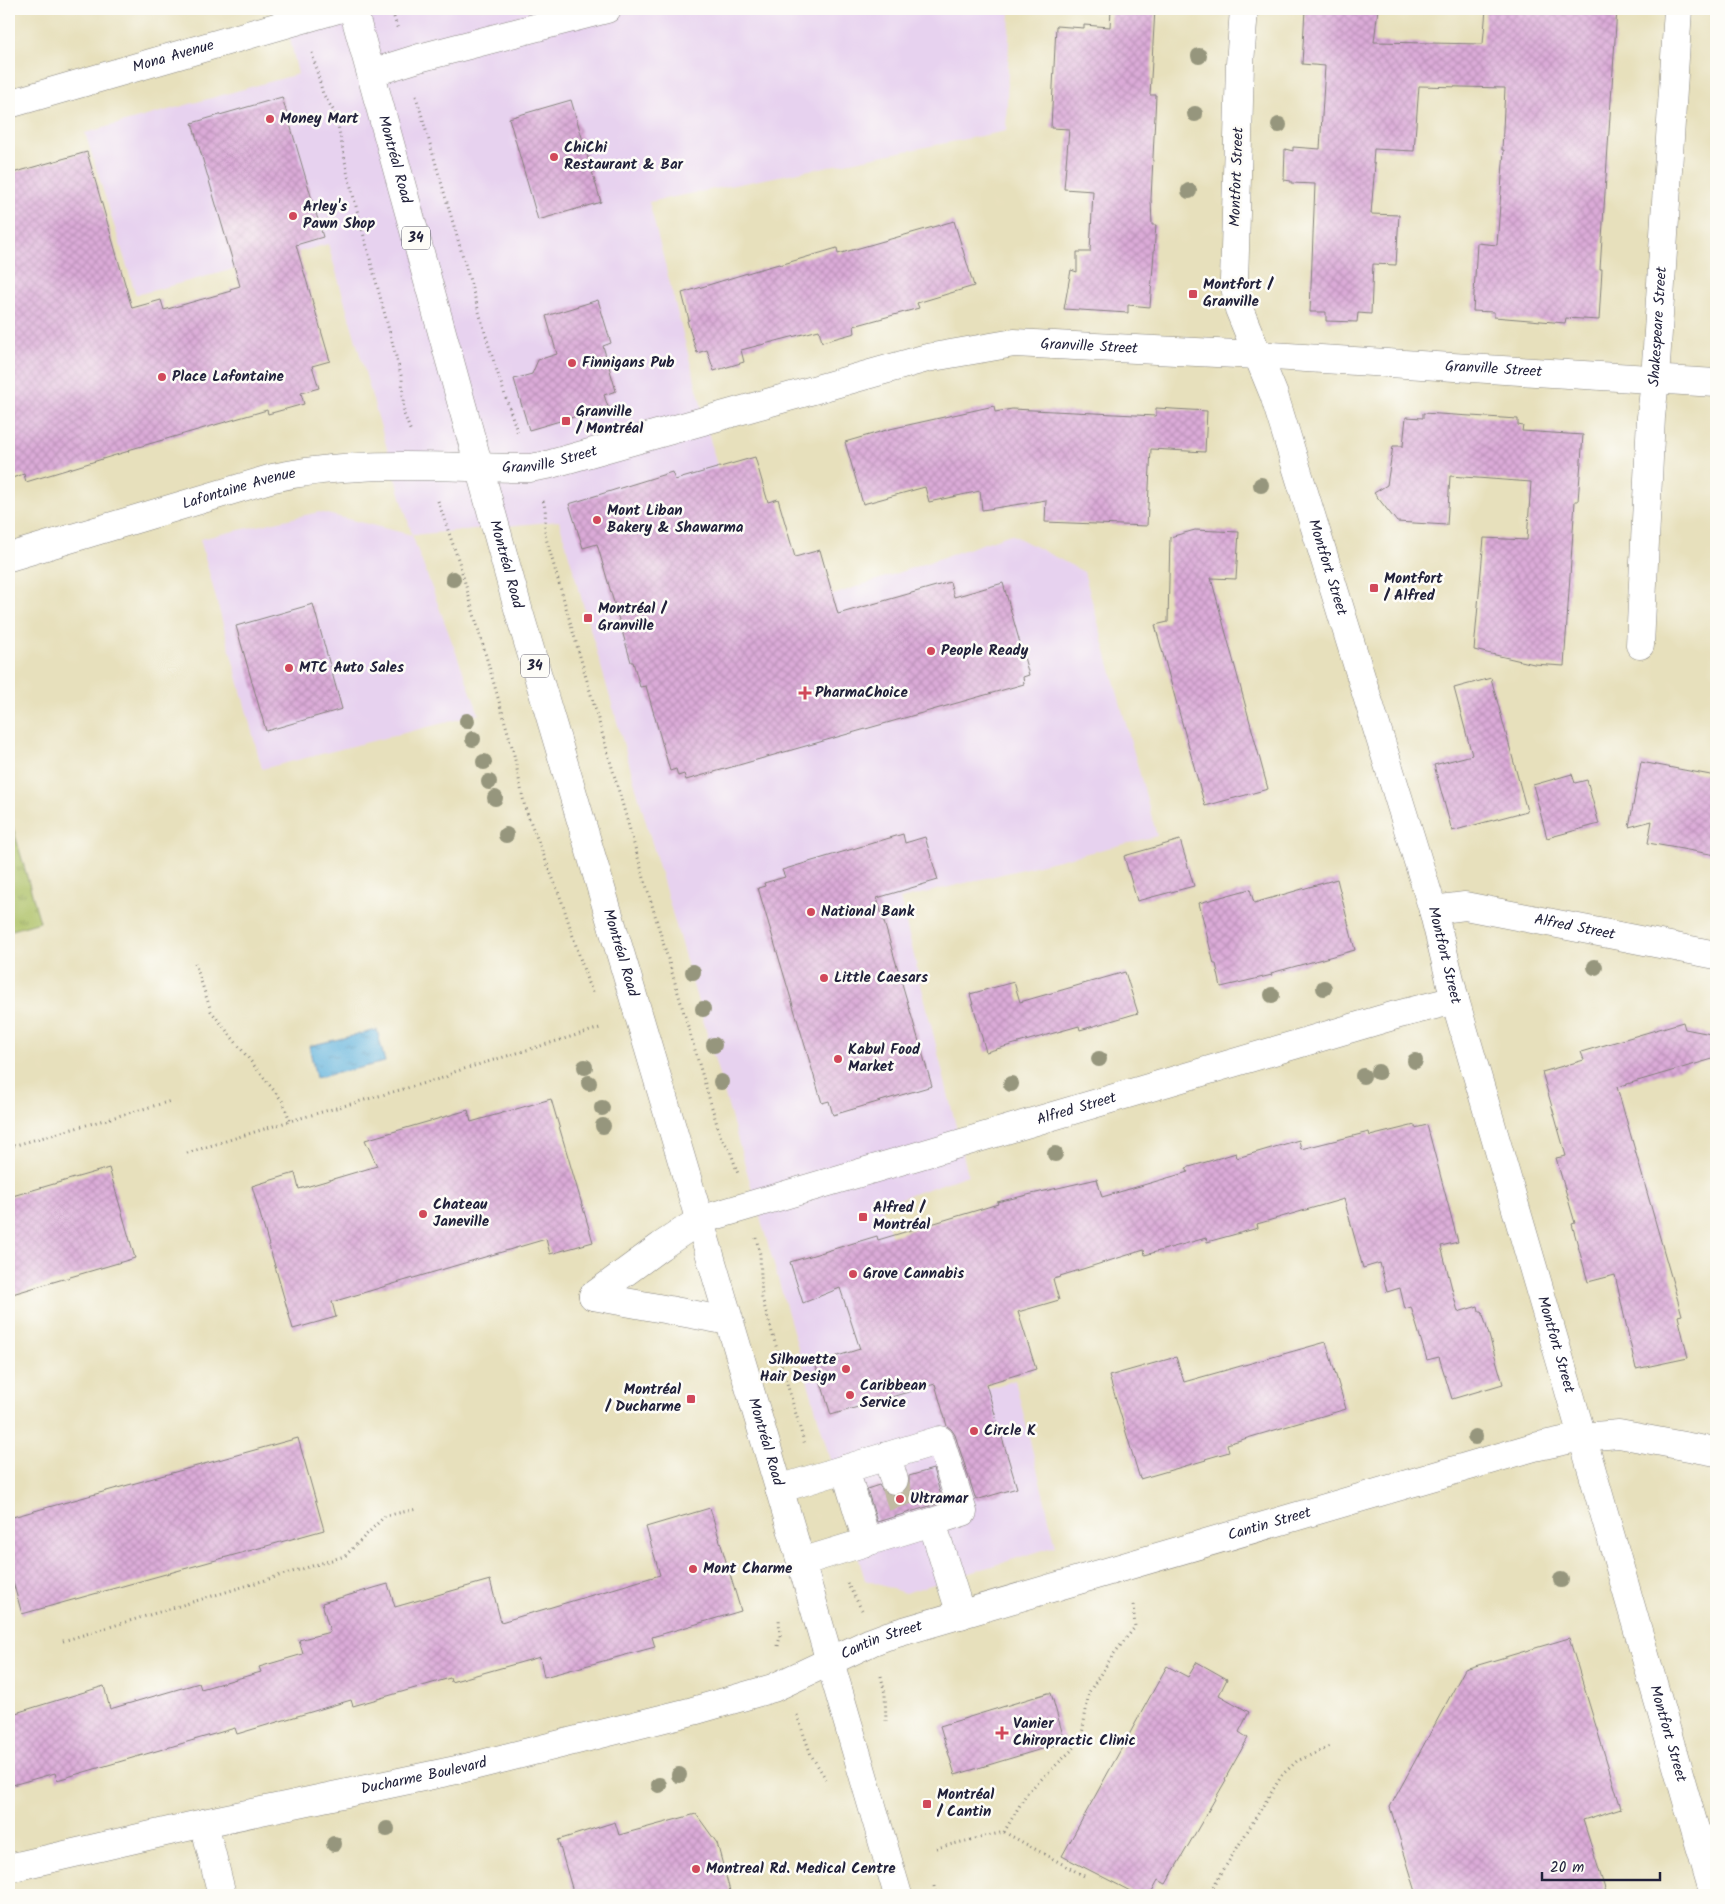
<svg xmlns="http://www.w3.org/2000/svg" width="1725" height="1904" font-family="Kalam,sans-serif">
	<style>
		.built { fill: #e7d2ef }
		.park { fill: url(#park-tufts); stroke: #687250 }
		.water { fill: url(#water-ripples); stroke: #426a8c }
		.building { fill: url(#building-cross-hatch) }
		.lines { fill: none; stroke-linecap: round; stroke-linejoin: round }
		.minor-tunnel { stroke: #c0baa2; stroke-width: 28; stroke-dasharray: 28 14; stroke-linecap: butt }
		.minor-casing { stroke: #84817c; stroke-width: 29 }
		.major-casing { stroke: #84817c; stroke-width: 29 }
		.path { stroke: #84817c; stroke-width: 3; stroke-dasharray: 1 4; stroke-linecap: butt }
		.minor { stroke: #fff; stroke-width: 28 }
		.major { stroke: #fff; stroke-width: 28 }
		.tree { fill: #96967d }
		.poi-dot { fill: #d1495b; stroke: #fdfcf7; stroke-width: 2 }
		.labels { text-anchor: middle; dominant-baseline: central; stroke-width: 5; stroke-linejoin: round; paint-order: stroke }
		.shield { fill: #fdfcf7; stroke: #646373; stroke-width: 1 }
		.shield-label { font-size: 14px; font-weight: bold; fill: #22223b }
		.street-label { font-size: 15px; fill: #22223b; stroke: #fdfcf7 }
		.poi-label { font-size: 15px; font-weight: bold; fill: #22223b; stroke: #fdfcf7; text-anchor: start }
	</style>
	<defs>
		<pattern id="park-tufts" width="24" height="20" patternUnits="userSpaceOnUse" patternTransform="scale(1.25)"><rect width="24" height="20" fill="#adc166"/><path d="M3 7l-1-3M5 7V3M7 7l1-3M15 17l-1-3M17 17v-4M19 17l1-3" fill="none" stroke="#8c9c55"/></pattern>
		<pattern id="water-ripples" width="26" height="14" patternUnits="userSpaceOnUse" patternTransform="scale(1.25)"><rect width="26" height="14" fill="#61b2dc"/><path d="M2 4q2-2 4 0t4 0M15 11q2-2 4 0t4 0" fill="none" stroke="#5090b4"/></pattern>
		<pattern id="building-cross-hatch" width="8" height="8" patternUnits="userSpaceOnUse" patternTransform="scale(1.25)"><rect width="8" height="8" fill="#dbabd8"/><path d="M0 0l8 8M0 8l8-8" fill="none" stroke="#bc93ba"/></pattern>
	</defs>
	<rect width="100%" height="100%" fill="#fdfcf7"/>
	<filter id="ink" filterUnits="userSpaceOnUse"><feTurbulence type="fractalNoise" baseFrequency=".02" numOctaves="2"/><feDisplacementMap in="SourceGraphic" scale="10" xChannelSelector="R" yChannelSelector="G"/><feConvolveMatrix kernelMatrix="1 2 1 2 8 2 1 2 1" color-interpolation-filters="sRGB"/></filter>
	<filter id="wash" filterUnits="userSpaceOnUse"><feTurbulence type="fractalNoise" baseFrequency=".0096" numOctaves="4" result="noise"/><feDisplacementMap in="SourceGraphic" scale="20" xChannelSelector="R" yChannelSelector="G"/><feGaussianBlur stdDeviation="1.12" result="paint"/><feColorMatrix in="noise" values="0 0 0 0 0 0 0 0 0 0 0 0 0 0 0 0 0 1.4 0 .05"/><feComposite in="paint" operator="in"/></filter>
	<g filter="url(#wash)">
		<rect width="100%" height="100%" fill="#e7e0bc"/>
		<polygon class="built" points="283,9 1010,9 1006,131 649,202 719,474 763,619 1011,534 1084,572 1157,836 900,899 968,1175 881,1205 949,1401 1015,1380 1056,1546 905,1593 865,1580 559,521 412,535 479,714 262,769 200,539 319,512 412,535 328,244 136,295 85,133 298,74"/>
		<polygon class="park" points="9,814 40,922 9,931"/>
		<polygon class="water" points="377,1030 385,1062 316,1078 309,1046"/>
		<g id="blocks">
			<g class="building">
				<polygon points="1111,9 1155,9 1150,95 1156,95 1151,199 1152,225 1156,225 1150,307 1128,305 1128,313 1064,309 1071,270 1077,272 1077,252 1090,252 1093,191 1064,189 1069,129 1051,128 1056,26 1084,28 1084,25 1110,27"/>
				<polygon points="1305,9 1378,9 1374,42 1483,44 1486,9 1617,9 1600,269 1602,269 1599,320 1566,318 1565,323 1494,317 1494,312 1473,311 1477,243 1497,245 1504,150 1502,150 1505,88 1419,86 1414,151 1374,149 1373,163 1375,164 1371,214 1399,215 1396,265 1373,264 1371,314 1358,313 1357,322 1326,321 1326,312 1310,312 1315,184 1291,183 1291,181 1284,180 1285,149 1293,151 1293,147 1320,149 1325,66 1302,64"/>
				<polygon points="282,97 323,237 296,245 330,361 312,366 319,388 301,393 304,404 268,414 267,410 128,450 129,451 26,482 24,474 9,479 9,174 87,152 132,308 161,300 164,310 231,291 230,289 240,286 192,123"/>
				<polygon points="571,100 601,202 538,220 509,118"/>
				<polygon points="954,221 974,286 917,303 919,308 854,326 855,333 822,342 819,330 741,350 744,362 714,371 707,350 697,353 687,321 689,320 682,293 754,271 779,264 780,265 837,248 838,254"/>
				<polygon points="598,300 611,343 603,346 616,391 604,395 608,407 529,430 514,379 532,374 538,360 557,354 546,316"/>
				<polygon points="994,406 995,412 1012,409 1156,416 1156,408 1207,411 1205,452 1151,449 1147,526 1045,522 1046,500 982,510 980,491 929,502 925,487 863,504 845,442 890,429"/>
				<polygon points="1423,413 1518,419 1518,425 1523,426 1522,431 1583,435 1578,501 1575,501 1564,666 1534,664 1474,650 1484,538 1527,540 1531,482 1450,476 1447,525 1397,522 1374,493 1387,485 1393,446 1403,446 1406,417 1423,418"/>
				<polygon points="755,457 768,502 778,499 795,557 820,550 838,614 950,582 954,597 1003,583 1029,675 1023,677 1024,684 686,780 684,774 678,776 676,769 670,771 646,686 640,687 633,662 631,662 597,544 583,548 569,504 672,472 675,480"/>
				<polygon points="1195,530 1239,532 1236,579 1211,578 1268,789 1205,806 1155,625 1168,622 1170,537"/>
				<polygon points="313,604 342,709 266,731 236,626"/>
				<polygon points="1491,678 1527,811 1452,831 1434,765 1472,755 1454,688"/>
				<polygon points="1641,762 1716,776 1716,855 1648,843 1652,821 1629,827"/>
				<polygon points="1572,774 1575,783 1587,780 1599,824 1547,838 1533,785"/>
				<polygon points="903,834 905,843 925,837 938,880 877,898 932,1086 833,1115 829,1101 822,1103 758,888 765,886 764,883 785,877 782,870"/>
				<polygon points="1180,840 1194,886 1137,901 1124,856"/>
				<polygon points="1337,879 1355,950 1271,973 1272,975 1221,987 1216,964 1214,964 1199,903 1250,889 1254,903"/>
				<polygon points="1125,972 1138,1013 1080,1030 1079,1026 986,1052 970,994 1014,982 1020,1002"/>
				<polygon points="1683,1022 1685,1029 1716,1035 1716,1058 1617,1087 1682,1315 1678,1316 1688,1358 1636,1369 1615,1275 1588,1282 1572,1224 1575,1223 1556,1158 1566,1156 1542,1072 1584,1060 1581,1052"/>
				<polygon points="551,1099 593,1242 550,1254 546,1239 332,1302 336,1317 293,1329 252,1186 295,1173 299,1189 377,1166 365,1140 468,1110 471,1122"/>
				<polygon points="1415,1125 1415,1128 1427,1125 1458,1242 1441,1246 1458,1312 1478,1306 1479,1311 1482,1311 1503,1384 1452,1399 1439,1357 1427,1360 1411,1307 1405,1309 1400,1288 1387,1292 1380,1263 1363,1268 1344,1199 1257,1224 1258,1228 1207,1242 1206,1238 1145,1255 1144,1250 1060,1276 1061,1277 1053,1279 1059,1300 1018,1312 1036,1369 986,1384 1017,1488 976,1500 955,1435 951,1429 947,1426 935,1384 831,1415 815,1363 860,1349 840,1288 803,1303 790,1262 877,1236 878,1240 998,1204 997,1202 1097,1179 1102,1197 1188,1172 1186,1168 1236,1153 1237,1158 1299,1140 1301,1149 1369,1132 1370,1136"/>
				<polygon points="109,1168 135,1258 9,1295 9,1197"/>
				<polygon points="1326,1342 1346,1409 1227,1444 1229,1452 1205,1459 1206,1460 1140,1479 1109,1376 1176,1357 1184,1382"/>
				<polygon points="298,1438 324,1530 22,1614 9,1568 9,1518"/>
				<polygon points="933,1469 943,1502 877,1522 867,1489 879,1485 883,1491 890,1495 899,1495 905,1491 909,1484 909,1476"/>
				<polygon points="710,1508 741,1611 652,1637 655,1647 544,1677 540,1657 451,1682 450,1678 353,1706 351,1700 237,1734 235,1728 57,1780 55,1773 9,1786 9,1715 104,1686 110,1709 199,1683 201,1689 261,1672 259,1667 303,1654 299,1640 330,1632 322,1603 388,1584 395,1607 490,1580 501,1622 660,1575 646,1527"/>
				<polygon points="1569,1638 1621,1808 1583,1820 1607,1895 1417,1895 1390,1807 1465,1669"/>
				<polygon points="1197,1662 1227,1679 1219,1695 1249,1712 1239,1732 1248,1738 1225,1779 1226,1780 1166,1884 1158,1880 1150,1895 1138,1895 1062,1856 1167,1666 1188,1677"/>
				<polygon points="1048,1693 1051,1693 1065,1742 955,1775 940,1726"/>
				<polygon points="696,1814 717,1843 731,1895 574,1895 558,1840 615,1822 619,1835"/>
			</g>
		</g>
	</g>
	<g filter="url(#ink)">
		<use href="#blocks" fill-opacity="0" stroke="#84817c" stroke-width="1"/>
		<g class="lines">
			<polyline class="minor-tunnel" points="894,1480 905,1517"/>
			<g class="minor-casing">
				<g id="minor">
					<path id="s1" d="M1244 9 1240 64 1235 250 1234 280 1239 309 1274 395 1433 910 1455 1000 1567 1384 1714 1895"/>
					<polyline points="371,73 419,58 607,9"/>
					<path id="s2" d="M9 104 338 9"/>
					<path id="s3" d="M9 557 273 478C357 459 445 468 530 468L547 465 927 358 1014 343 1257 355 1716 383"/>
					<path id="s4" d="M1640 645 1651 417 1655 380 1678 9"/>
					<path id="s5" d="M1433 910 1465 906 1716 955"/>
					<path id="s6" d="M593 1296 661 1246 700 1220 1396 1015 1455 1000"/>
					<polyline points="593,1296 729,1321"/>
					<polyline points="887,1456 894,1480"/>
					<polyline points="845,1469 867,1542"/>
					<polyline points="779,1489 940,1440 963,1512 932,1522 961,1615"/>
					<polyline points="801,1562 932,1522"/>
					<polyline points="204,1823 222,1895"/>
					<path id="s7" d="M9 1868 204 1823 461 1769 693 1711 773 1688 871 1642 887 1636 1534 1447 1582 1437 1619 1434 1716 1452"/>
				</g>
			</g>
			<g class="major-casing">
				<g id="major">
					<path id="s8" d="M353 9 519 612 801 1562 898 1895"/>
				</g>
			</g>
			<g class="path">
				<polyline points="394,17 398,30"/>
				<polyline points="312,53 323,94 333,110 337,120 348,176 402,379 404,414 411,432"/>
				<polyline points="416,96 491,353 518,434"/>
				<polyline points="438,501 459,562 513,750 525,808 561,899 588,983 594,994"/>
				<path d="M543 501C548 514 543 525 546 538L636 851 721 1138 730 1150 738 1174"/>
				<polyline points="195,963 211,1011 283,1102 290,1121"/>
				<polyline points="9,1147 171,1101"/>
				<polyline points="187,1153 290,1121 446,1077 454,1072 600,1028"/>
				<polyline points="756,1238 760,1254 762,1298 805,1445"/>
				<polyline points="847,1583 862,1610"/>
				<polyline points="63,1641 345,1556 385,1516 417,1509"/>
				<polyline points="778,1646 780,1636 779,1618"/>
				<polyline points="881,1676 885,1694 886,1721"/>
				<polyline points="797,1715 811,1755 826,1779"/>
				<polyline points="1004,1832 1027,1793 1076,1746 1082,1734 1089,1692 1113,1655 1135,1627 1133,1603"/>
				<polyline points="936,1848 1004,1832 1086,1877"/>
				<polyline points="934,1886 936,1895"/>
				<polyline points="1208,1895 1282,1775 1297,1761 1332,1746"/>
			</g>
			<use href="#minor" class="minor"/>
			<use href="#major" class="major"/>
		</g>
		<g class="tree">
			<circle cx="1199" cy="56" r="8"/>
			<circle cx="1195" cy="114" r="8"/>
			<circle cx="1279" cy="125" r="8"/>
			<circle cx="1189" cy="191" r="8"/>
			<circle cx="1261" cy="485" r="8"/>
			<circle cx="453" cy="579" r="8"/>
			<circle cx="467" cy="721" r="8"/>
			<circle cx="473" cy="739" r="8"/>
			<circle cx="484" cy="762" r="8"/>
			<circle cx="489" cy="782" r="8"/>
			<circle cx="495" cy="798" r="8"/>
			<circle cx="506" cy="835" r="8"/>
			<circle cx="1595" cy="967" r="8"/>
			<circle cx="693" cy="972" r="8"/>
			<circle cx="1324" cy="988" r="8"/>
			<circle cx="1272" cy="995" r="8"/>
			<circle cx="703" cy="1009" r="8"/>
			<circle cx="714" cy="1045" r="8"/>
			<circle cx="1099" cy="1059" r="8"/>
			<circle cx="1415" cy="1061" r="8"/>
			<circle cx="585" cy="1067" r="8"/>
			<circle cx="1378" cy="1072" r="8"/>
			<circle cx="1363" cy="1076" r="8"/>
			<circle cx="721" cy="1082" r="8"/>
			<circle cx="589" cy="1083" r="8"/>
			<circle cx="1011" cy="1084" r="8"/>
			<circle cx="602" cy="1108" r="8"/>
			<circle cx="603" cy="1126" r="8"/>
			<circle cx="1055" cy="1154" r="8"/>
			<circle cx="1475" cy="1437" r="8"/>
			<circle cx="1561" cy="1580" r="8"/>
			<circle cx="679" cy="1775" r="8"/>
			<circle cx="659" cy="1785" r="8"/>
			<circle cx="387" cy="1829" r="8"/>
			<circle cx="334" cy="1844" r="8"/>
		</g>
	</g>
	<g class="poi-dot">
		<circle cx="270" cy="119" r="5"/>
		<circle cx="554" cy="157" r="5"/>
		<circle cx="293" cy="216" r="5"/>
		<rect x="1188" y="289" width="10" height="10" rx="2.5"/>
		<circle cx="572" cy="363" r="5"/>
		<circle cx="162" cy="377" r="5"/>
		<rect x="561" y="416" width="10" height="10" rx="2.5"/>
		<circle cx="597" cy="520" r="5"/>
		<rect x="1369" y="583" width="10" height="10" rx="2.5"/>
		<rect x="583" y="613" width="10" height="10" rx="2.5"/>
		<circle cx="931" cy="651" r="5"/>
		<circle cx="289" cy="668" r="5"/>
		<path d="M802.5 685.5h5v5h5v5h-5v5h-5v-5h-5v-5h5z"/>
		<circle cx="811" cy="912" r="5"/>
		<circle cx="824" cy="978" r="5"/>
		<circle cx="838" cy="1059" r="5"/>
		<circle cx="423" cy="1214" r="5"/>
		<rect x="858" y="1212" width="10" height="10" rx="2.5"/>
		<circle cx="853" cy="1274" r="5"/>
		<circle cx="846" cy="1369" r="5"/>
		<circle cx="850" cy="1395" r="5"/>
		<rect x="686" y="1394" width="10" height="10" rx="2.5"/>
		<circle cx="974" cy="1431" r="5"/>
		<circle cx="900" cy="1499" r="5"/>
		<circle cx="693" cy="1569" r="5"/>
		<path d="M999.5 1725.5h5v5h5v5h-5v5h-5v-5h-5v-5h5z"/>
		<rect x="922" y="1799" width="10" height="10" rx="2.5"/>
		<circle cx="696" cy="1869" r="5"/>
	</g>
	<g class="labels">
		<g class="shield">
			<rect x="402" y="226.5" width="28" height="23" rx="4"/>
			<rect x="521" y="654.5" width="28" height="23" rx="4"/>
		</g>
		<g class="shield-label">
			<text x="416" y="238">34</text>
			<text x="535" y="666">34</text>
		</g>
		<g class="street-label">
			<text stroke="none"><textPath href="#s2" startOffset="171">Mona Avenue</textPath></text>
			<text stroke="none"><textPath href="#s8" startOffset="156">Montréal Road</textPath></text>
			<text transform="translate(1237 177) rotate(-88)">Montfort Street</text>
			<text stroke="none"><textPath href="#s4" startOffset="319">Shakespeare Street</textPath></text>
			<text stroke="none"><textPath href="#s3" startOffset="1109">Granville Street</textPath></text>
			<text stroke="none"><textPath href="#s3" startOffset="1514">Granville Street</textPath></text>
			<text stroke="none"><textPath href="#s3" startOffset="554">Granville Street</textPath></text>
			<text stroke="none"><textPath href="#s3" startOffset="240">Lafontaine Avenue</textPath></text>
			<text stroke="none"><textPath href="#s8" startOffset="576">Montréal Road</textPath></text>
			<text stroke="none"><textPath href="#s1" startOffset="574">Montfort Street</textPath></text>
			<text stroke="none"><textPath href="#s5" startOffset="144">Alfred Street</textPath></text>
			<text stroke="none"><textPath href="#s8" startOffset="981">Montréal Road</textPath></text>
			<text stroke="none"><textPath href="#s1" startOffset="979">Montfort Street</textPath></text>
			<text stroke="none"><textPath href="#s6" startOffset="524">Alfred Street</textPath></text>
			<text stroke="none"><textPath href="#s1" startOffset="1384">Montfort Street</textPath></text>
			<text stroke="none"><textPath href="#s8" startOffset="1491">Montréal Road</textPath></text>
			<text stroke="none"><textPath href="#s7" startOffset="1309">Cantin Street</textPath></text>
			<text stroke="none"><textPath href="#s7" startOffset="904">Cantin Street</textPath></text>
			<text stroke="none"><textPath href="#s1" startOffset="1789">Montfort Street</textPath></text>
			<text stroke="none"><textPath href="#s7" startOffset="425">Ducharme Boulevard</textPath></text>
		</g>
		<g class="poi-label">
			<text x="280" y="119">Money Mart</text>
			<text x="564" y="148">ChiChi<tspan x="564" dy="17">Restaurant &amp; Bar</tspan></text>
			<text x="303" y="207">Arley's<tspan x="303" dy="17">Pawn Shop</tspan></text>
			<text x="1203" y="285">Montfort /<tspan x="1203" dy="17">Granville</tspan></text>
			<text x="582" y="363">Finnigans Pub</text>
			<text x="172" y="377">Place Lafontaine</text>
			<text x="576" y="412">Granville<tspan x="576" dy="17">/ Montréal</tspan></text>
			<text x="607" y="511">Mont Liban<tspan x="607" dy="17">Bakery &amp; Shawarma</tspan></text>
			<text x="1384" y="579">Montfort<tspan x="1384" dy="17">/ Alfred</tspan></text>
			<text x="598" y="609">Montréal /<tspan x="598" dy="17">Granville</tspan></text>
			<text x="941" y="651">People Ready</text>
			<text x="299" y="668">MTC Auto Sales</text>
			<text x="815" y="693">PharmaChoice</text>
			<text x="821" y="912">National Bank</text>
			<text x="834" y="978">Little Caesars</text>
			<text x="848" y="1050">Kabul Food<tspan x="848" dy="17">Market</tspan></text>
			<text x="433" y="1205">Chateau<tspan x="433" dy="17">Janeville</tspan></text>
			<text x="873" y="1208">Alfred /<tspan x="873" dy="17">Montréal</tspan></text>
			<text x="863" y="1274">Grove Cannabis</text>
			<text x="836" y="1360" text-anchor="end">Silhouette<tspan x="836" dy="17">Hair Design</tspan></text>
			<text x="860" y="1386">Caribbean<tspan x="860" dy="17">Service</tspan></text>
			<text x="681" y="1390" text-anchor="end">Montréal<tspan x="681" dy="17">/ Ducharme</tspan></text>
			<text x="984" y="1431">Circle K</text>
			<text x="910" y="1499">Ultramar</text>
			<text x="703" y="1569">Mont Charme</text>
			<text x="1013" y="1724">Vanier<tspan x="1013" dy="17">Chiropractic Clinic</tspan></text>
			<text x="937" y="1795">Montréal<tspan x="937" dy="17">/ Cantin</tspan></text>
			<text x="706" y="1869">Montreal Rd. Medical Centre</text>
		</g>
	</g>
	<rect width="1725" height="1904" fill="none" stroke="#fdfcf7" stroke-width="30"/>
	<path d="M1542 1872v8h118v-8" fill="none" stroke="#22223b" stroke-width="2.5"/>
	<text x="1550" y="1872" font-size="15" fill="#22223b" stroke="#fdfcf7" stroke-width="4" paint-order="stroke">20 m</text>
</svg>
